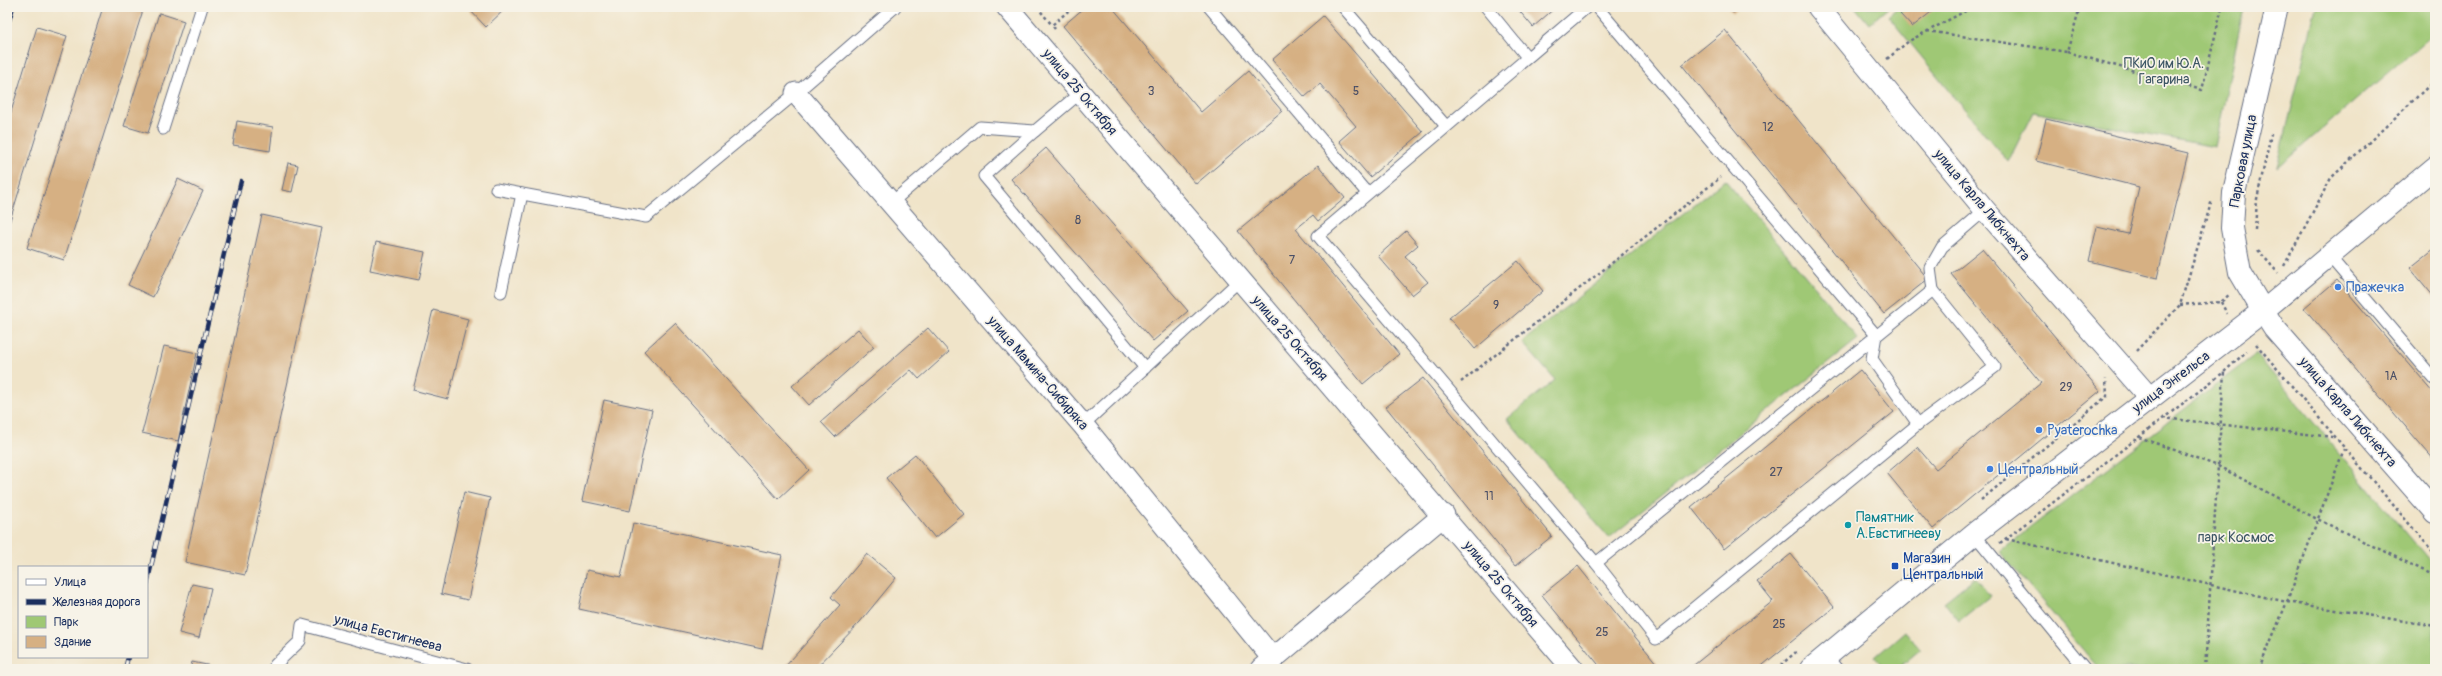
<svg xmlns="http://www.w3.org/2000/svg" width="2442" height="676" font-family="Pangolin,sans-serif">
	<style>
		.green { fill: #9fc874; stroke: #5d7c69 }
		.building { fill: #d6b083 }
		.lines { fill: none; stroke-linecap: round; stroke-linejoin: round }
		.service-casing { stroke: #666e83; stroke-width: 13 }
		.minor-casing { stroke: #666e83; stroke-width: 23 }
		.tertiary-casing { stroke: #666e83; stroke-width: 24 }
		.secondary-casing { stroke: #666e83; stroke-width: 24 }
		.path { stroke: #666e83; stroke-width: 2.5; stroke-dasharray: 3 3; stroke-linecap: butt }
		.service { stroke: #fff; stroke-width: 11 }
		.minor { stroke: #fff; stroke-width: 21 }
		.tertiary { stroke: #fff; stroke-width: 22 }
		.secondary { stroke: #fff; stroke-width: 22 }
		.rail-casing { stroke: #1b2f5e; stroke-width: 4.5 }
		.rail { stroke: #f7f3e8; stroke-width: 3; stroke-dasharray: 9; stroke-linecap: butt }
		.shop-dot { fill: #3f7fe0; stroke: #f7f3e8; stroke-width: 1.5 }
		.culture-dot { fill: #0f9aa8; stroke: #f7f3e8; stroke-width: 1.5 }
		.transit-dot { fill: #1a4fb4; stroke: #f7f3e8; stroke-width: 1.5 }
		.labels { text-anchor: middle; dominant-baseline: central; stroke-width: 3.5; stroke-linejoin: round; paint-order: stroke }
		.number-label { font-size: 12px; fill: #4a4f67 }
		.park-label { font-size: 14px; fill: #3c5564; stroke: #f7f3e8 }
		.street-label { font-size: 14px; fill: #1b2f5e; stroke: #f7f3e8 }
		.shop-label { font-size: 14px; fill: #366cbe; stroke: #f7f3e8; text-anchor: start }
		.culture-label { font-size: 14px; fill: #0d838f; stroke: #f7f3e8; text-anchor: start }
		.transit-label { font-size: 14px; fill: #164399; stroke: #f7f3e8; text-anchor: start }
	</style>
	<rect width="100%" height="100%" fill="#f7f3e8"/>
	<filter id="ink" filterUnits="userSpaceOnUse"><feTurbulence type="fractalNoise" baseFrequency=".025" numOctaves="2"/><feDisplacementMap in="SourceGraphic" scale="8" xChannelSelector="R" yChannelSelector="G"/><feConvolveMatrix kernelMatrix="1 2 1 2 8 2 1 2 1" color-interpolation-filters="sRGB"/></filter>
	<filter id="wash" filterUnits="userSpaceOnUse"><feTurbulence type="fractalNoise" baseFrequency=".012" numOctaves="4" result="noise"/><feDisplacementMap in="SourceGraphic" scale="16" xChannelSelector="R" yChannelSelector="G"/><feGaussianBlur stdDeviation="0.9" result="paint"/><feColorMatrix in="noise" values="0 0 0 0 0 0 0 0 0 0 0 0 0 0 0 0 0 1.4 0 .05"/><feComposite in="paint" operator="in"/></filter>
	<g filter="url(#wash)">
		<rect width="100%" height="100%" fill="#f0e4c9"/>
		<g class="green">
			<polygon points="1855,7 1889,7 1869,24"/>
			<polygon points="1898,7 2244,7 2215,147 2033,112 2008,162 1888,16"/>
			<polygon points="2316,7 2435,7 2435,32 2277,168"/>
			<polygon points="1725,180 1858,339 1609,538 1507,419 1555,380 1522,342"/>
			<polygon points="2256,354 2435,567 2435,669 2099,669 2000,551"/>
			<polygon points="1975,577 1990,596 1959,621 1944,602"/>
			<polygon points="1905,631 1920,649 1896,669 1885,669 1875,657"/>
		</g>
		<g id="blocks">
			<g class="building">
				<polygon points="103,7 144,7 64,260 27,248"/>
				<polygon points="467,7 507,7 486,27"/>
				<polygon points="1085,7 1112,7 1201,112 1248,71 1282,111 1196,184 1063,26"/>
				<polygon points="1516,7 1556,7 1533,27"/>
				<polygon points="1728,7 1740,7 1733,13"/>
				<polygon points="1909,7 1933,7 1935,9 1912,27 1900,14"/>
				<polygon points="159,13 184,21 148,133 124,126"/>
				<polygon points="1323,16 1423,132 1370,177 1339,141 1356,126 1320,84 1305,97 1272,60"/>
				<polygon points="37,27 67,36 7,230 7,125"/>
				<polygon points="1725,30 1928,279 1884,314 1682,65"/>
				<polygon points="2046,119 2188,153 2157,278 2089,261 2097,227 2128,234 2139,187 2036,161"/>
				<polygon points="237,121 273,127 270,151 233,145"/>
				<polygon points="1046,148 1188,311 1153,341 1011,179"/>
				<polygon points="288,163 298,165 292,192 282,190"/>
				<polygon points="1318,165 1345,198 1318,221 1313,215 1296,229 1399,354 1363,384 1238,231"/>
				<polygon points="178,179 203,191 153,297 128,285"/>
				<polygon points="262,215 322,228 245,575 185,562"/>
				<polygon points="1406,231 1418,245 1405,256 1428,282 1412,295 1378,256"/>
				<polygon points="376,242 425,252 419,280 370,270"/>
				<polygon points="2435,248 2435,298 2410,268"/>
				<polygon points="1982,249 2100,391 1933,529 1887,473 1917,447 1936,469 2041,383 1951,274"/>
				<polygon points="1518,261 1543,291 1475,349 1449,318"/>
				<polygon points="2337,280 2435,394 2435,461 2304,308"/>
				<polygon points="433,310 468,319 448,399 413,390"/>
				<polygon points="675,323 809,470 778,499 644,351"/>
				<polygon points="928,328 949,352 919,379 911,370 835,437 821,422"/>
				<polygon points="858,329 874,347 809,405 792,386"/>
				<polygon points="164,346 197,353 178,441 142,433"/>
				<polygon points="1860,370 1894,412 1724,549 1691,507"/>
				<polygon points="1423,378 1552,536 1515,566 1386,407"/>
				<polygon points="604,400 652,410 630,511 582,501"/>
				<polygon points="915,454 964,514 935,538 886,478"/>
				<polygon points="464,492 490,498 468,600 441,594"/>
				<polygon points="633,523 782,555 762,649 579,609 587,570 621,577"/>
				<polygon points="867,554 896,578 860,622 815,669 783,669 840,605 831,597"/>
				<polygon points="1791,554 1834,607 1758,669 1689,669 1773,601 1757,581"/>
				<polygon points="1578,566 1661,669 1602,669 1542,595"/>
				<polygon points="192,584 211,588 199,638 179,633"/>
				<polygon points="192,662 222,668 222,669 190,669"/>
			</g>
		</g>
	</g>
	<g filter="url(#ink)">
		<use href="#blocks" fill-opacity="0" stroke="#666e83" stroke-width="1"/>
		<g class="lines">
			<g class="service-casing">
				<g id="service">
					<polyline points="1209,7 1367,193"/>
					<polyline points="1343,7 1446,126"/>
					<polyline points="1486,7 1527,57"/>
					<polyline points="1587,7 1318,236 1596,563 1656,639 1918,424 1995,367 1933,290"/>
					<polyline points="1597,7 1876,335 1872,359 1918,424"/>
					<polyline points="163,129 202,7"/>
					<polyline points="1035,131 984,176 1145,368"/>
					<polyline points="496,189 646,217 796,93 895,7"/>
					<polyline points="891,203 980,127 1035,131 1080,93"/>
					<polyline points="2330,257 2435,380"/>
					<polyline points="501,292 522,194"/>
					<polyline points="1083,425 1240,280"/>
					<polyline points="1974,534 2085,669"/>
					<polyline points="1596,563 1933,290 1930,268 1942,247 1985,210"/>
					<polyline points="1827,657 1837,669"/>
					<polyline points="275,669 275,665 300,641 302,625 467,669"/>
				</g>
			</g>
			<g class="minor-casing">
				<g id="minor">
					<polyline points="1007,7 1573,669"/>
					<polyline points="1818,7 1985,210 2150,398"/>
					<polyline points="796,93 1083,425 1273,659"/>
					<polyline points="2263,311 2435,167"/>
					<polyline points="1261,669 1444,515"/>
				</g>
			</g>
			<g class="tertiary-casing">
				<polyline id="tertiary" points="2263,311 2240,272 2232,228 2234,193 2277,7"/>
			</g>
			<g class="secondary-casing">
				<polyline id="secondary" points="1811,669 1974,534 2263,311 2274,328 2435,512"/>
			</g>
			<g class="path">
				<polyline points="1037,7 1052,25"/>
				<polyline points="1055,29 1052,25 1073,7"/>
				<polyline points="1927,31 2067,52 2080,7"/>
				<polyline points="2067,52 2202,90 2222,7"/>
				<polyline points="1887,59 1909,41 1973,7"/>
				<polyline points="2255,230 2257,199 2271,134"/>
				<polyline points="2258,250 2278,273"/>
				<polyline points="2284,266 2331,178 2435,80"/>
				<polyline points="2221,302 2227,314"/>
				<polyline points="2180,305 2221,302 2230,294"/>
				<polyline points="2256,344 2435,554"/>
				<polyline points="2136,351 2180,305 2212,200"/>
				<polyline points="1461,382 1721,177"/>
				<polyline points="2163,418 2333,437"/>
				<polyline points="2139,437 2218,466 2317,519 2435,576"/>
				<polyline points="1981,500 2107,396 2106,379"/>
				<polyline points="2006,539 2287,602 2435,626"/>
				<polyline points="2000,543 2224,372 2247,351"/>
				<polyline points="1776,669 1796,652"/>
				<polyline points="2205,669 2224,372"/>
				<polyline points="2259,669 2287,602 2344,449"/>
			</g>
			<use href="#service" class="service"/>
			<use href="#minor" class="minor"/>
			<use href="#tertiary" class="tertiary"/>
			<use href="#secondary" class="secondary"/>
			<g class="rail-casing">
				<g id="rail">
					<polyline points="7,27 13,7"/>
					<polyline points="147,584 241,181"/>
					<polyline points="125,669 128,657"/>
				</g>
			</g>
			<use href="#rail" class="rail"/>
		</g>
	</g>
	<g class="shop-dot">
		<circle cx="2338" cy="287" r="4"/>
		<circle cx="2039" cy="430" r="4"/>
		<circle cx="1990" cy="469" r="4"/>
	</g>
	<circle class="culture-dot" cx="1848" cy="525" r="4"/>
	<rect class="transit-dot" x="1891" y="562" width="8" height="8" rx="2"/>
	<g class="labels">
		<g class="number-label">
			<text x="1151" y="91">3</text>
			<text x="1356" y="91">5</text>
			<text x="1768" y="127">12</text>
			<text x="1078" y="220">8</text>
			<text x="1292" y="260">7</text>
			<text x="1496" y="305">9</text>
			<text x="2391" y="376">1А</text>
			<text x="2066" y="387">29</text>
			<text x="1776" y="472">27</text>
			<text x="1489" y="496">11</text>
			<text x="1779" y="624">25</text>
			<text x="1602" y="632">25</text>
		</g>
		<g class="park-label">
			<text x="2164" y="63">ПКиО им Ю.А.<tspan x="2164" dy="16">Гагарина</tspan></text>
			<text x="2236" y="537">парк Космос</text>
		</g>
		<g class="street-label">
			<text transform="translate(1080 92) rotate(50)">улица 25 Октября</text>
			<text transform="translate(2243 161) rotate(-79)">Парковая улица</text>
			<text transform="translate(1982 205) rotate(50)">улица Карла Либкнехта</text>
			<text transform="translate(1290 338) rotate(49)">улица 25 Октября</text>
			<text transform="translate(1038 373) rotate(49)">улица Мамина-Сибиряка</text>
			<text transform="translate(2171 382) rotate(-37)">улица Энгельса</text>
			<text transform="translate(2348 412) rotate(49)">улица Карла Либкнехта</text>
			<text transform="translate(1501 584) rotate(50)">улица 25 Октября</text>
			<text transform="translate(388 633) rotate(15)">улица Евстигнеева</text>
		</g>
		<g class="shop-label">
			<text x="2346" y="287">Пражечка</text>
			<text x="2047" y="430">Pyaterochka</text>
			<text x="1998" y="469">Центральный</text>
		</g>
		<g class="culture-label">
			<text x="1856" y="517">Памятник<tspan x="1856" dy="16">А.Евстигнееву</tspan></text>
		</g>
		<g class="transit-label">
			<text x="1903" y="558">Магазин<tspan x="1903" dy="16">Центральный</tspan></text>
		</g>
	</g>
	<rect width="2442" height="676" fill="none" stroke="#f7f3e8" stroke-width="24"/>
	<rect x="18" y="566" width="130" height="92" fill="#f7f3e8" stroke="#9fa5b1"/>
	<rect x="26" y="579" width="20" height="6" fill="#ffffff" stroke="#9fa5b1"/>
	<text x="54" y="586" font-size="12" fill="#1b2f5e">Улица</text>
	<rect x="26" y="599" width="20" height="6" fill="#1b2f5e" stroke="#9fa5b1"/>
	<text x="54" y="606" font-size="12" fill="#1b2f5e">Железная дорога</text>
	<rect x="26" y="616" width="20" height="12" fill="#9fc874" stroke="#9fa5b1"/>
	<text x="54" y="626" font-size="12" fill="#1b2f5e">Парк</text>
	<rect x="26" y="636" width="20" height="12" fill="#d6b083" stroke="#9fa5b1"/>
	<text x="54" y="646" font-size="12" fill="#1b2f5e">Здание</text>
</svg>
